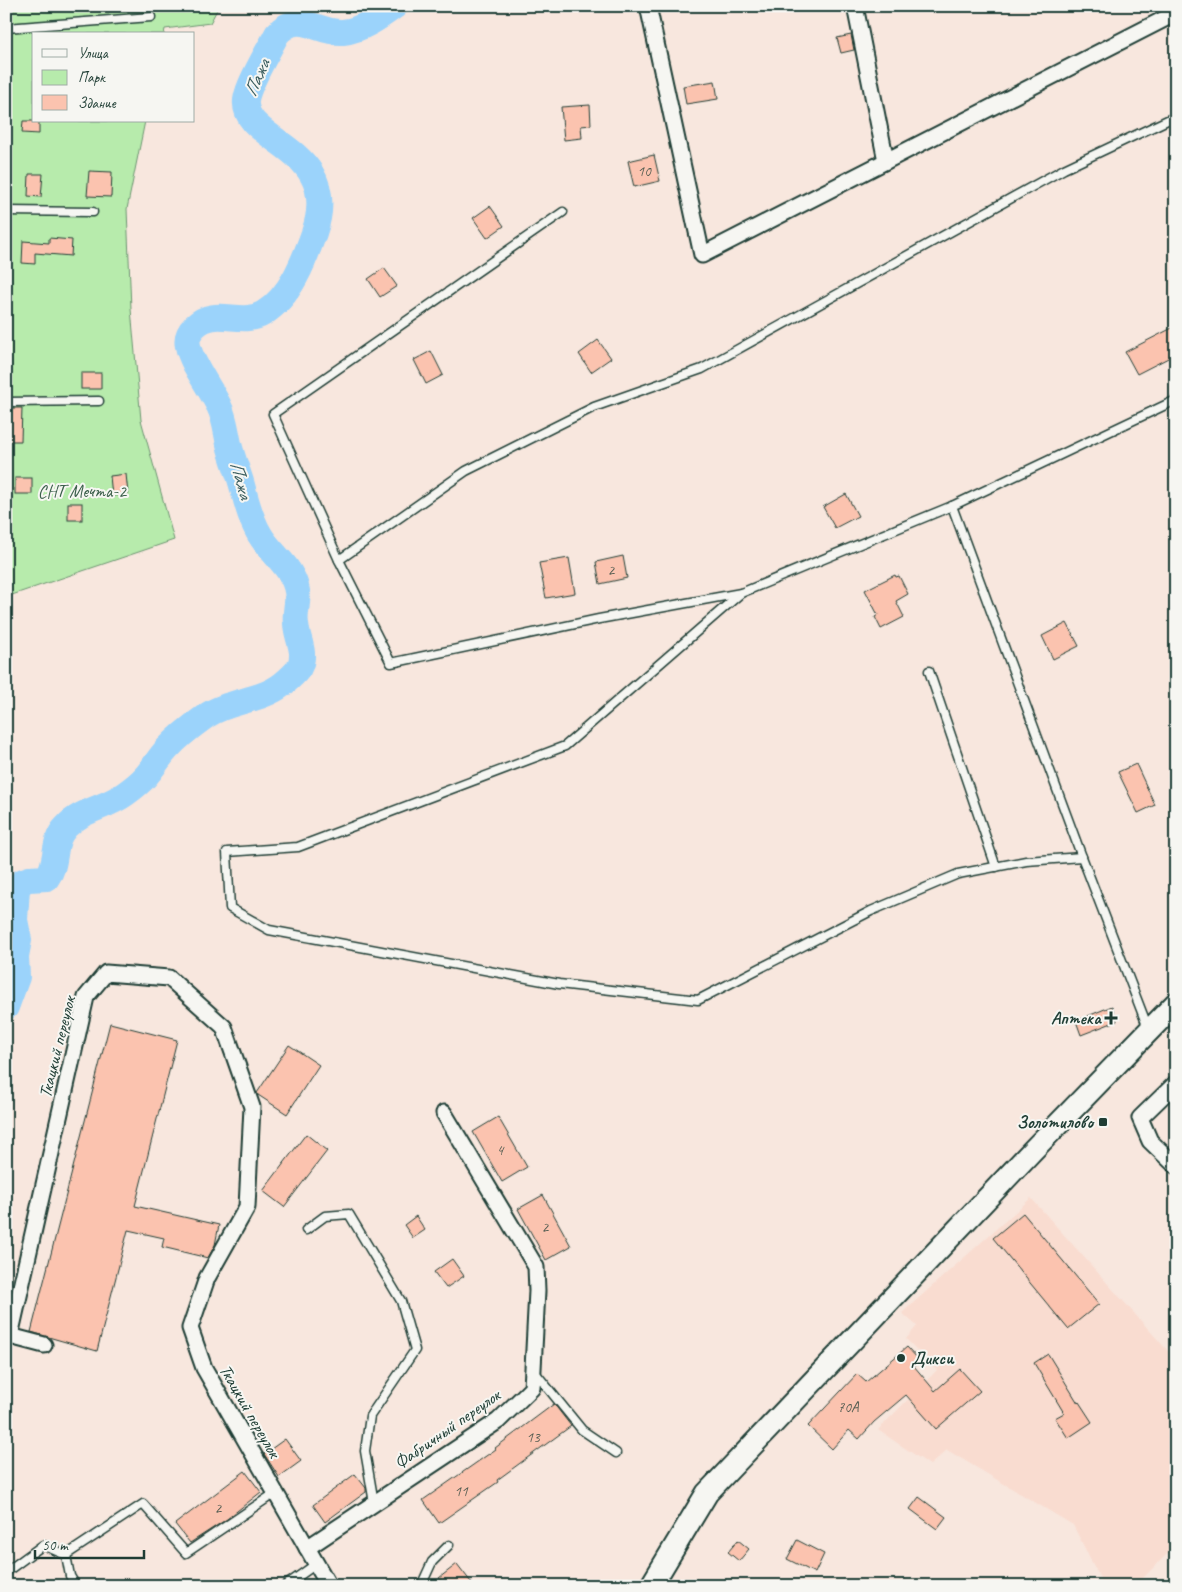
<svg xmlns="http://www.w3.org/2000/svg" width="1182" height="1592" font-family="Caveat,sans-serif">
	<style>
		.built { fill: #f9dcd0 }
		.green { fill: #b7ebac; stroke: #6b9470 }
		.lines { fill: none; stroke-linecap: round; stroke-linejoin: round }
		.river { stroke: #9bd3fb; stroke-width: 26 }
		.building { fill: #fbc3af; stroke: #1f3d34 }
		.lane-casing { stroke: #1f3d34; stroke-width: 11 }
		.street-casing { stroke: #1f3d34; stroke-width: 19 }
		.secondary-casing { stroke: #1f3d34; stroke-width: 25 }
		.lane { stroke: #f6f6f2; stroke-width: 8 }
		.street { stroke: #f6f6f2; stroke-width: 15 }
		.secondary { stroke: #f6f6f2; stroke-width: 21 }
		.poi-dot { fill: #1f3d34; stroke: #f6f6f2; stroke-width: 2 }
		.labels { text-anchor: middle; dominant-baseline: central; stroke-width: 4; stroke-linejoin: round; paint-order: stroke }
		.number-label { font-size: 15px; fill: #565e53 }
		.park-label { font-size: 18px; fill: #3d604c; stroke: #f6f6f2 }
		.poi-label { font-size: 18px; font-weight: bold; fill: #1f3d34; stroke: #f6f6f2; text-anchor: end }
		.street-label { font-size: 18px; fill: #1f3d34; stroke: #f6f6f2 }
		.water-label { font-size: 19px; font-style: italic; fill: #385b5c; stroke: #f6f6f2 }
	</style>
	<rect width="100%" height="100%" fill="#f8e7de"/>
	<filter id="ink" filterUnits="userSpaceOnUse"><feTurbulence type="fractalNoise" baseFrequency=".02" numOctaves="2"/><feDisplacementMap in="SourceGraphic" scale="10" xChannelSelector="R" yChannelSelector="G"/><feConvolveMatrix kernelMatrix="1 2 1 2 8 2 1 2 1" color-interpolation-filters="sRGB"/></filter>
	<g filter="url(#ink)">
		<polygon class="built" points="1031,1198 1176,1360 1176,1545 1135,1586 1104,1586 1073,1525 947,1450 930,1465 878,1430 937,1370 906,1339 917,1326 902,1313"/>
		<polygon class="green" points="6,6 219,6 210,23 165,29 164,34 34,34 34,121 145,121 127,209 131,309 141,420 174,540 6,597"/>
		<g class="lines">
			<path class="river" d="M6 1007 17 977 16 956 19 940 15 920 17 888 23 881 29 879 47 878C59 862 51 842 66 827 81 810 106 808 125 794 132 789 140 783 146 776 153 768 159 758 167 749 178 737 192 726 206 716 229 700 260 702 283 684 289 679 295 674 299 668 307 652 297 640 296 624 294 613 299 602 297 591 293 567 271 554 260 535 250 519 246 499 241 482 237 469 232 457 229 444 226 431 225 418 219 406 211 389 191 363 188 346 186 338 190 331 195 326 215 306 242 327 264 313 291 296 304 261 314 233 344 146 241 143 246 100 248 84 269 50 277 34 300 9 317 34 343 32 362 30 380 17 395 6"/>
		</g>
		<g class="building">
			<polygon points="851,35 854,50 841,53 837,38"/>
			<polygon points="715,81 718,99 686,104 683,86"/>
			<polygon points="590,105 591,125 581,126 582,138 564,140 561,107"/>
			<polygon points="23,121 39,121 39,134 22,133"/>
			<polygon points="654,155 660,181 634,187 628,161"/>
			<polygon points="89,171 112,172 111,197 87,196"/>
			<polygon points="29,174 43,174 41,197 28,196"/>
			<polygon points="490,206 504,226 487,238 473,218"/>
			<polygon points="49,238 72,240 71,256 35,253 35,264 22,263 23,241 49,243"/>
			<polygon points="384,268 397,286 380,297 368,279"/>
			<polygon points="1176,326 1176,354 1137,374 1125,352"/>
			<polygon points="598,340 611,358 591,372 579,354"/>
			<polygon points="431,351 443,375 426,384 414,360"/>
			<rect x="81" y="373" width="20" height="16"/>
			<polygon points="6,408 22,408 21,441 6,441"/>
			<polygon points="126,474 128,494 112,496 110,476"/>
			<rect x="15" y="478" width="17" height="16"/>
			<polygon points="846,494 858,516 835,528 823,507"/>
			<rect x="68" y="503" width="14" height="17"/>
			<polygon points="623,556 627,578 600,584 596,562"/>
			<polygon points="569,558 575,593 546,598 539,563"/>
			<polygon points="895,575 896,577 899,576 908,594 896,601 904,617 881,629 875,617 878,615 865,590"/>
			<polygon points="1067,623 1079,646 1053,659 1042,636"/>
			<polygon points="1136,764 1155,805 1138,813 1118,772"/>
			<polygon points="1112,1006 1117,1021 1081,1035 1076,1021"/>
			<polygon points="110,1023 177,1040 135,1206 219,1225 215,1245 208,1258 162,1247 164,1238 128,1230 97,1351 31,1332"/>
			<polygon points="289,1045 319,1065 287,1114 258,1095 257,1093"/>
			<polygon points="498,1117 527,1167 502,1182 473,1132"/>
			<polygon points="306,1134 327,1151 284,1207 263,1191"/>
			<polygon points="543,1195 571,1246 546,1260 518,1209"/>
			<polygon points="1023,1213 1099,1304 1068,1329 993,1238"/>
			<polygon points="416,1216 425,1230 413,1238 404,1225"/>
			<polygon points="452,1259 464,1276 446,1288 434,1272"/>
			<polygon points="907,1347 920,1361 914,1366 935,1391 960,1369 980,1391 936,1429 906,1395 874,1422 859,1439 849,1430 832,1449 808,1426 857,1374 866,1382"/>
			<polygon points="1048,1354 1078,1403 1079,1402 1092,1422 1068,1438 1055,1418 1064,1413 1034,1363"/>
			<polygon points="554,1404 571,1426 497,1480 498,1482 439,1523 423,1500 496,1449 495,1448"/>
			<polygon points="285,1439 301,1461 279,1477 264,1454"/>
			<polygon points="245,1471 261,1492 227,1519 190,1543 175,1524"/>
			<polygon points="355,1474 366,1488 366,1492 325,1522 313,1505"/>
			<polygon points="919,1497 946,1517 937,1529 910,1509"/>
			<polygon points="738,1540 749,1549 739,1561 728,1552"/>
			<polygon points="797,1540 824,1554 815,1573 787,1559"/>
			<polygon points="457,1564 474,1586 445,1586 439,1578"/>
		</g>
		<g class="lines">
			<g class="lane-casing">
				<g id="lane">
					<polyline points="6,28 151,17"/>
					<polyline points="6,211 93,212"/>
					<polyline points="563,212 273,414 339,560 466,471 594,407 702,369 1064,169 1176,116"/>
					<polyline points="6,402 99,401"/>
					<polyline points="952,506 1082,857 1148,1028"/>
					<polyline points="339,560 391,663 599,619 741,593 952,506 1176,400"/>
					<polyline points="741,593 565,746 298,847 227,852 230,908 269,930 559,984 698,1000 871,911 958,874 1026,861 1082,857"/>
					<polyline points="929,671 996,867"/>
					<polyline points="306,1230 325,1216 349,1214 401,1301 415,1350 370,1416 365,1451 374,1503"/>
					<polyline points="534,1371 582,1430 616,1453"/>
					<polyline points="66,1555 70,1576 76,1586"/>
					<polyline points="6,1572 43,1545 66,1555 143,1504 186,1553 275,1493"/>
					<polyline points="285,1586 316,1564"/>
					<polyline points="421,1586 432,1562 449,1545"/>
				</g>
			</g>
			<g class="street-casing">
				<g id="street">
					<polyline points="648,6 702,255 1176,13"/>
					<polyline points="855,6 886,161"/>
					<polyline points="1176,1083 1140,1118 1150,1141 1176,1166"/>
					<polyline points="44,1345 10,1336 86,997 106,973 169,978 224,1027 252,1107 247,1207 207,1278 190,1328 204,1368 329,1586"/>
					<polyline points="307,1548 498,1421 532,1388 537,1291 536,1267 444,1113"/>
				</g>
			</g>
			<g class="secondary-casing">
				<polyline id="secondary" points="651,1586 707,1493 1032,1151 1176,1003"/>
			</g>
			<use href="#lane" class="lane"/>
			<use href="#street" class="street"/>
			<use href="#secondary" class="secondary"/>
		</g>
	</g>
	<g class="poi-dot">
		<path d="M1108.5 1010.5h5v5h5v5h-5v5h-5v-5h-5v-5h5z"/>
		<rect x="1098" y="1117" width="10" height="10" rx="2.5"/>
		<circle cx="901" cy="1358" r="5"/>
	</g>
	<g class="labels">
		<g class="number-label">
			<text x="644" y="171">10</text>
			<text x="611" y="570">2</text>
			<text x="500" y="1150">4</text>
			<text x="545" y="1227">2</text>
			<text x="848" y="1407">70А</text>
			<text x="533" y="1437">13</text>
			<text x="461" y="1491">11</text>
			<text x="218" y="1508">2</text>
		</g>
		<g class="park-label">
			<text x="82" y="491">СНТ Мечта-2</text>
		</g>
		<g class="poi-label">
			<text x="1101" y="1018">Аптека</text>
			<text x="1093" y="1122">Золотилово</text>
			<text x="911" y="1358" text-anchor="start">Дикси</text>
		</g>
		<g class="street-label">
			<text transform="translate(57 1047) rotate(-76)">Ткацкий переулок</text>
			<text transform="translate(250 1411) rotate(60)">Ткацкий переулок</text>
			<text transform="translate(447 1429) rotate(-35)">Фабричный переулок</text>
		</g>
		<g class="water-label">
			<text transform="translate(257 78) rotate(-67)">Пажа</text>
			<text transform="translate(241 480) rotate(74)">Пажа</text>
		</g>
	</g>
	<rect width="1182" height="1592" fill="none" stroke="#f6f6f2" stroke-width="25"/>
	<rect x="12" y="12" width="1157" height="1567" fill="none" stroke="#1f3d34" stroke-width="2" filter="url(#ink)"/>
	<rect x="32" y="32" width="162" height="90" fill="#f6f6f2" stroke="#a0aca6"/>
	<rect x="42" y="49" width="25" height="8" fill="#f6f6f2" stroke="#a0aca6"/>
	<text x="78" y="58" font-size="15" fill="#1f3d34">Улица</text>
	<rect x="42" y="70" width="25" height="15" fill="#b7ebac" stroke="#a0aca6"/>
	<text x="78" y="82" font-size="15" fill="#1f3d34">Парк</text>
	<rect x="42" y="95" width="25" height="15" fill="#fbc3af" stroke="#a0aca6"/>
	<text x="78" y="108" font-size="15" fill="#1f3d34">Здание</text>
	<path d="M35 1550v8h109v-8" fill="none" stroke="#1f3d34" stroke-width="2.5"/>
	<text x="42" y="1550" font-size="15" fill="#1f3d34" stroke="#f6f6f2" stroke-width="4" paint-order="stroke">50 m</text>
</svg>
